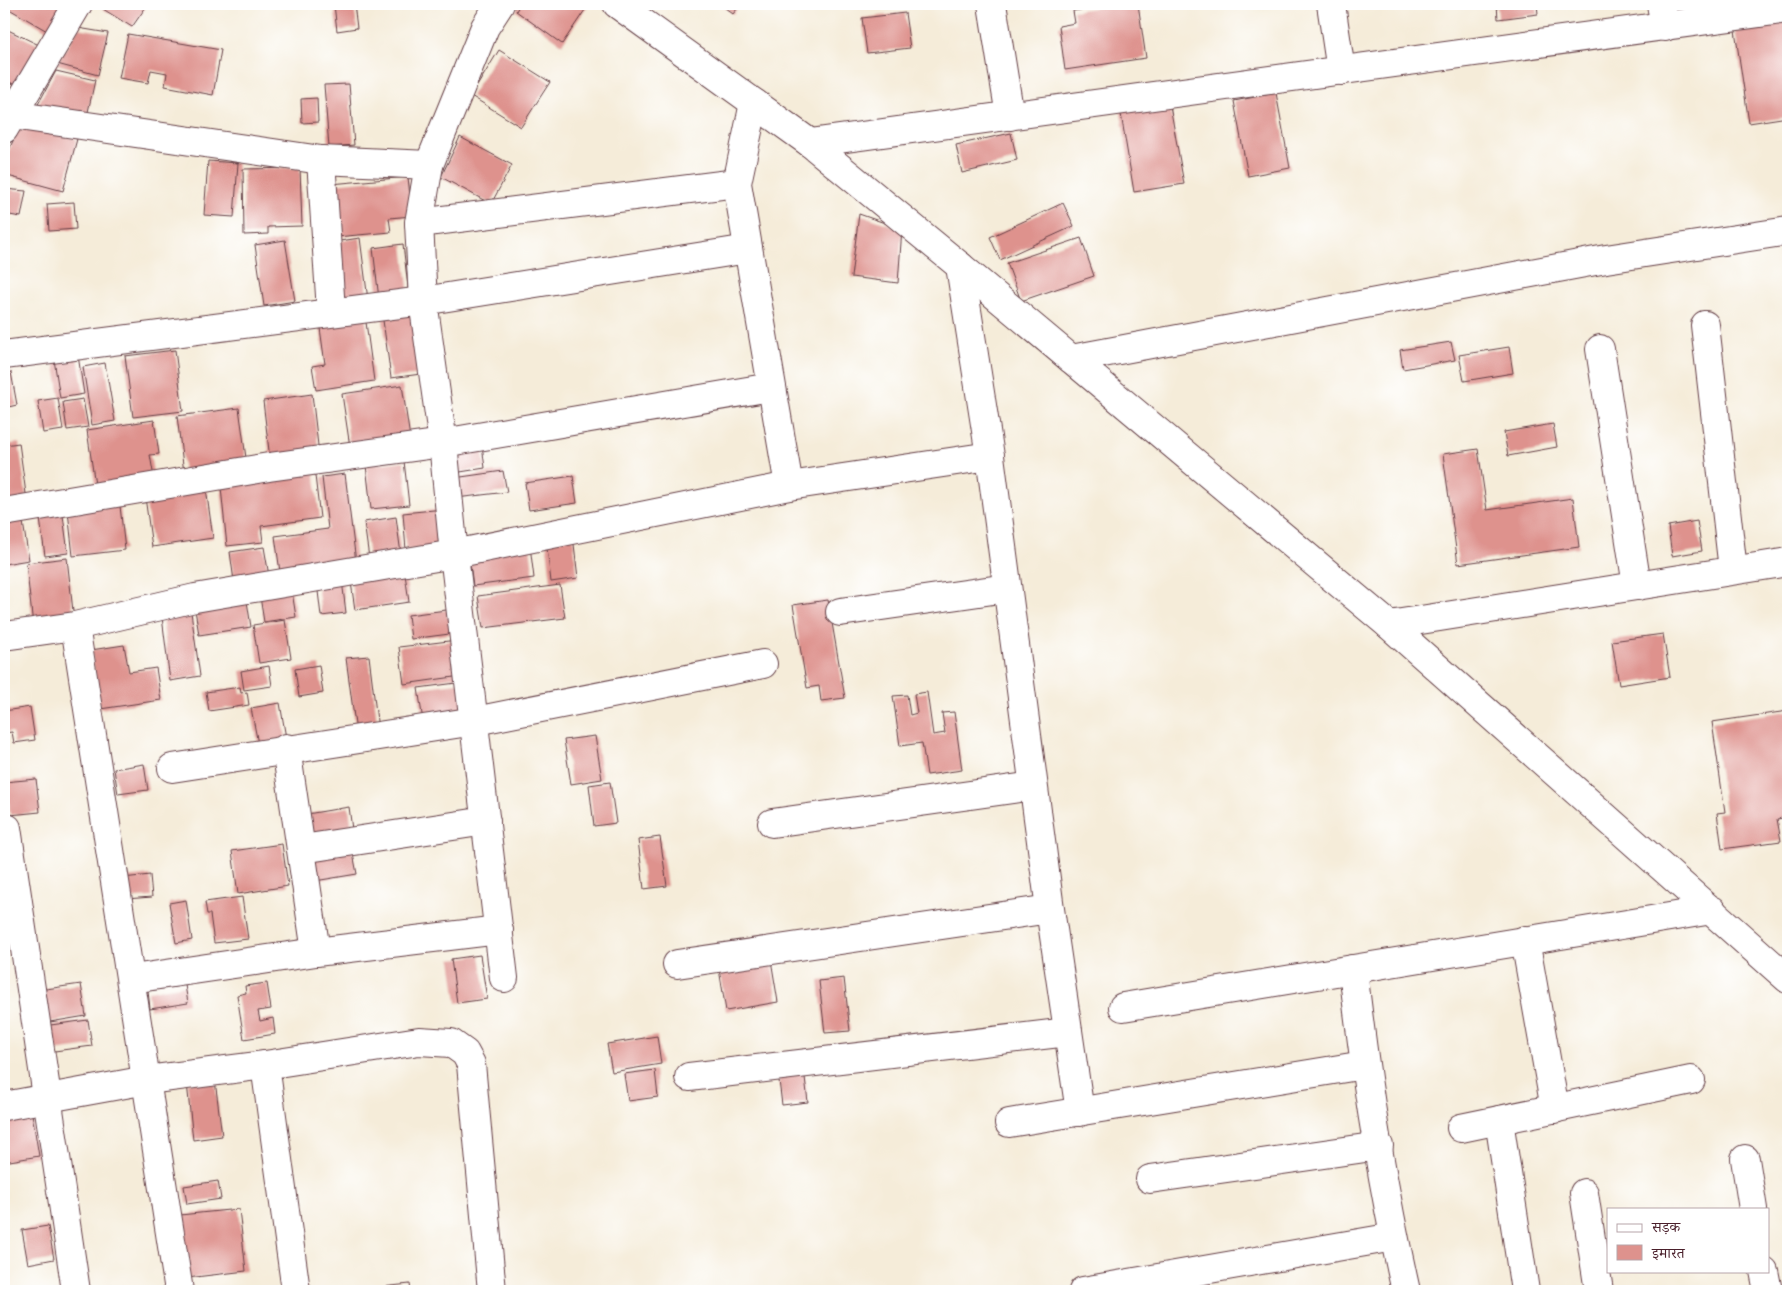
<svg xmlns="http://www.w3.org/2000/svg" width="1792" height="1295" font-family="'IM FELL English','Noto Serif Devanagari',serif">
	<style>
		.building { fill: #de928d }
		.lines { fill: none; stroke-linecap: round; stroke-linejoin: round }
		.minor-casing { stroke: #643e45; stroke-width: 30 }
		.minor { stroke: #fff; stroke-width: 28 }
	</style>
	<rect width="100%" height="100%" fill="#fff"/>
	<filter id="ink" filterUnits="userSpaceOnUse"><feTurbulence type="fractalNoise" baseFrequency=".02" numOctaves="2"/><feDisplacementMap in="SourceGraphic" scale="10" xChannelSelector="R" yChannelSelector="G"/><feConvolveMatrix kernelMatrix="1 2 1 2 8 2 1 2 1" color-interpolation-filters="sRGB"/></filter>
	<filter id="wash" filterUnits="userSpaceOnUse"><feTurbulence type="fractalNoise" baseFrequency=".0096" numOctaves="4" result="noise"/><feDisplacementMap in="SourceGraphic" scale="20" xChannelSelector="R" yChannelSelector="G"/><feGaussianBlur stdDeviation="1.12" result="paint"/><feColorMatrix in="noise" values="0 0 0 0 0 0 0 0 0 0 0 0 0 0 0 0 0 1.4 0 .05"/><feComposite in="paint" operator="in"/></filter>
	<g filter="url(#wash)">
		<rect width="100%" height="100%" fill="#f5ecd9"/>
		<g id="blocks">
			<g class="building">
				<polygon points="4,4 72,4 54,35 4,6"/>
				<polygon points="106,4 148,4 132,27 103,9"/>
				<polygon points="334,4 354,4 357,28 337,31"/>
				<polygon points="520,4 589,4 562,44 516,11"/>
				<polygon points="720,4 741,4 733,14"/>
				<polygon points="1121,4 1138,4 1146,58 1065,70 1059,26 1075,23 1073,11"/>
				<polygon points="1497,4 1537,4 1538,14 1498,19"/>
				<polygon points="905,13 910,48 867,53 862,18"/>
				<polygon points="1788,22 1788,117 1749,123 1735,30"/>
				<polygon points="4,28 41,46 17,86 4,79"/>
				<polygon points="78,28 108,33 98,75 57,64"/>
				<polygon points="128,34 221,50 213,95 165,86 167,73 151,70 148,83 119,78"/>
				<polygon points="499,50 550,82 521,127 471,96"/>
				<polygon points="56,71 95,80 86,121 35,110"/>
				<polygon points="349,84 354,145 329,147 324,85"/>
				<polygon points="4,85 12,89 4,107"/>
				<polygon points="1276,93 1290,168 1248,176 1234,101"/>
				<polygon points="317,98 318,122 302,123 301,99"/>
				<polygon points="1169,100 1184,184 1134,192 1120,108"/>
				<polygon points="20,125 77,139 63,191 4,175 4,161"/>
				<polygon points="1011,133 1017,160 962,173 956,145"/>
				<polygon points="460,137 512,165 491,204 441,177"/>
				<polygon points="208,161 238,163 234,217 204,215"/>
				<polygon points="300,168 302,226 268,227 268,234 244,235 243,169"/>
				<polygon points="408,177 412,216 389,218 391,232 336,237 331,184"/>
				<polygon points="4,189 26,191 21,217 4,214"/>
				<polygon points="74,202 76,229 49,231 47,204"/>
				<polygon points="1063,203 1074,226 1000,260 990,237"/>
				<polygon points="859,214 902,229 898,283 851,277"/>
				<polygon points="360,238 368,300 340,304 333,242"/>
				<polygon points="1081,238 1094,276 1021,301 1007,263"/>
				<polygon points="285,240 295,301 264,306 255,245"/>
				<polygon points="403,244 409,296 379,299 373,248"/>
				<polygon points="412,309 421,374 391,378 382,313"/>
				<polygon points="365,315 374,381 316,390 312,366 325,364 319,321"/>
				<polygon points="1451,342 1455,360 1403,369 1400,350"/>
				<polygon points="1509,347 1513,373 1464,381 1459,355"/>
				<polygon points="77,349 84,394 60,398 53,353"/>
				<polygon points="175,350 183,411 133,417 125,356"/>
				<polygon points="105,363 115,421 92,425 83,367"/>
				<polygon points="11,372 17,405 4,408 4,373"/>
				<polygon points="402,385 410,438 350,447 342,394"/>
				<polygon points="312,394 319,454 270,459 263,401"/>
				<polygon points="58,398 63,430 43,433 38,401"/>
				<polygon points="83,399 88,427 67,430 63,402"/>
				<polygon points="239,408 247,465 184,473 177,416"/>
				<polygon points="154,420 159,454 150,455 155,483 96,492 87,430"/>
				<polygon points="1553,424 1557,447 1508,456 1504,432"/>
				<polygon points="19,443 27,501 4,504 4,445"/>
				<polygon points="482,446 485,468 454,473 451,451"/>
				<polygon points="1478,449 1487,510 1573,498 1579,547 1458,564 1443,454"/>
				<polygon points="404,461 409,505 371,509 366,465"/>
				<polygon points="314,467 320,518 261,526 263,542 227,546 220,478"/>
				<polygon points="503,471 507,492 456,498 454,478"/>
				<polygon points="345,474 356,562 280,572 275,536 328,529 322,477"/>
				<polygon points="573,476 577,503 529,510 525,483"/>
				<polygon points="206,488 213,538 152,547 145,497"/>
				<polygon points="120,506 125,550 73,556 68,511"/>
				<polygon points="62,508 68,553 45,556 39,511"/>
				<polygon points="444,509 448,547 406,550 403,513"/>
				<polygon points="22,516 29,560 4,564 4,518"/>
				<polygon points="396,517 401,554 369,558 364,522"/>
				<polygon points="1697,521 1702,551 1672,556 1668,526"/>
				<polygon points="573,536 578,578 551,582 546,539"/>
				<polygon points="530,546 534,578 473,586 469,555"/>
				<polygon points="264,547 269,576 234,581 230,552"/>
				<polygon points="67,558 74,620 33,625 26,563"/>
				<polygon points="404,567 409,602 355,610 350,575"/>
				<polygon points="342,580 346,613 321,616 317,583"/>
				<polygon points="291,585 296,617 264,622 259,590"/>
				<polygon points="560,585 565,618 483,628 478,596"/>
				<polygon points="246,595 251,627 199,635 194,603"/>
				<polygon points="828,600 845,698 821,701 819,686 807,688 793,605"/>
				<polygon points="190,605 200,676 170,681 161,609"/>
				<polygon points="454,609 457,633 411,639 408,615"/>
				<polygon points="285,620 291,658 259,663 253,625"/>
				<polygon points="1663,634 1670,677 1619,685 1612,641"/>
				<polygon points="457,640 461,676 404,684 399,647"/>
				<polygon points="124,645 129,672 156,668 161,700 100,709 91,650"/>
				<polygon points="369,656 378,729 356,732 346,658"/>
				<polygon points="319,665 323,693 299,697 295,669"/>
				<polygon points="269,666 272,686 244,690 241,671"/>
				<polygon points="464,682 468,714 423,721 418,688"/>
				<polygon points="240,687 241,693 247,692 249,705 209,711 206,692"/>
				<polygon points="927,692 933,735 945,733 942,713 954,712 962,770 927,775 922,743 900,746 893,696 907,695 910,715 917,713 914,694"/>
				<polygon points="280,703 287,744 259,749 251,708"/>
				<polygon points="30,707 35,740 14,743 12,732 4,733 4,711"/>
				<polygon points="1788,711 1788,817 1777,819 1781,841 1722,849 1717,813 1725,812 1712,722"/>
				<polygon points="595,736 602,779 571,784 564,740"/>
				<polygon points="144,764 148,790 118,794 114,769"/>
				<polygon points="36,779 40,812 10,815 8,793 4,793 4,782"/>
				<polygon points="610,782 616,823 594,826 589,785"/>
				<polygon points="349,807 353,837 311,843 307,814"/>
				<polygon points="660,837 667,886 644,889 638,840"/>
				<polygon points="282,844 288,886 238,894 232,851"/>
				<polygon points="352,848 357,874 315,881 310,855"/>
				<polygon points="150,875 152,897 126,899 123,878"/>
				<polygon points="242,897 248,939 214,943 210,914 207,914 205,902"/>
				<polygon points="186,900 192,940 176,943 169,903"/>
				<polygon points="770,954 778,1002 726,1011 718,963"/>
				<polygon points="480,955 487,999 457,1003 451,959"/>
				<polygon points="844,978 850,1031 825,1033 819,981"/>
				<polygon points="267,983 271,1009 258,1011 260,1021 273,1018 275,1034 244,1039 237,995 246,993 245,986"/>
				<polygon points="81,984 86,1016 44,1023 39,990"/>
				<polygon points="185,985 188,1003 150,1009 148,991"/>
				<polygon points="88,1020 92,1046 47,1052 43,1026"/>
				<polygon points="657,1036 661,1064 612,1072 607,1044"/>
				<polygon points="804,1069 808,1102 782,1105 778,1072"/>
				<polygon points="655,1070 658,1097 628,1101 624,1074"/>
				<polygon points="215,1080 222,1136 193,1140 187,1083"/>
				<polygon points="31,1108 39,1156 4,1162 4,1112"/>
				<polygon points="218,1181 221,1199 187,1204 184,1186"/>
				<polygon points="239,1209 246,1271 187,1278 180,1215"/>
				<polygon points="48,1226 54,1259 28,1264 22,1230"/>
				<polygon points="410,1284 411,1291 372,1291 372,1288"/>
			</g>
		</g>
	</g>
	<g filter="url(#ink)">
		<use href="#blocks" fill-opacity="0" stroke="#643e45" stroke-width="1"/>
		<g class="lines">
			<g class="minor-casing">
				<g id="minor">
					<polyline points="500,4 485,27 429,165 419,223 423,301 443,443 454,554 504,978"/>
					<polyline points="617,4 810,143 960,266 1389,625 1788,979"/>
					<polyline points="992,4 1010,116"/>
					<polyline points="1331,4 1341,71"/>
					<polyline points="1661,4 1665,27"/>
					<polyline points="754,103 737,183 789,486"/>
					<polyline points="12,115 321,160 429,165"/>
					<polyline points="4,129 78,4"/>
					<polyline points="810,143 1788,9"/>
					<polyline points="321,160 331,311"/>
					<polyline points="419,223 737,183"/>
					<polyline points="960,266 990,456 1050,909"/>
					<polyline points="1705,325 1733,570"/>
					<polyline points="1600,349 1637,586"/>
					<polyline points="4,355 423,301 748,249"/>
					<polyline points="1071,359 1606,259 1788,231"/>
					<polyline points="4,512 269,467 443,443 771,387"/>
					<polyline points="840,612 1007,588"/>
					<polyline points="1389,625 1788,562"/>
					<polyline points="75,626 179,1291"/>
					<polyline points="4,636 75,626 195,598 454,554 789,486 990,456"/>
					<polyline points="286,748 316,952"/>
					<polyline points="172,768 475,721 763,664"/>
					<polyline points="772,823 1033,786"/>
					<polyline points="7,828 76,1291"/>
					<polyline points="302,849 486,821"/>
					<polyline points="1525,940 1555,1109"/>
					<polyline points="677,964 1050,909 1080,1112"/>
					<path d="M1353 969C1365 1077 1382 1185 1406 1291"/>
					<polyline points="132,979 316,952 499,930"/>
					<polyline points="1123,1007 1712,910"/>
					<polyline points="265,1065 296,1291"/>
					<polyline points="689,1077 1068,1032"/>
					<polyline points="4,1106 147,1080 265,1065 419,1041 451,1043 465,1053 471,1064 492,1291"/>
					<polyline points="1499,1120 1525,1291"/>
					<polyline points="1009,1123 1364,1065"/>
					<polyline points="1461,1128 1691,1080"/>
					<polyline points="1745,1159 1753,1209"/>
					<polyline points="1150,1179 1379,1146"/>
					<polyline points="1584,1193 1599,1291"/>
					<polyline points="1764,1271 1768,1291"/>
					<polyline points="1083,1291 1394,1237"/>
				</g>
			</g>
			<use href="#minor" class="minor"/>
		</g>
	</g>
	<rect width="1792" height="1295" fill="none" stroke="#fff" stroke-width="20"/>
	<rect x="1607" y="1208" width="162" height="65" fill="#ffffff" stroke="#b7a5aa"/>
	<rect x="1617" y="1224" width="25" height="8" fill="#ffffff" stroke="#b7a5aa"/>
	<text x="1652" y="1232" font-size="15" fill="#4a1f2b">सड़क</text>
	<rect x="1617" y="1245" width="25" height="15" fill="#de928d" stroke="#b7a5aa"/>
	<text x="1652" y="1258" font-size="15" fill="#4a1f2b">इमारत</text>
</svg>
